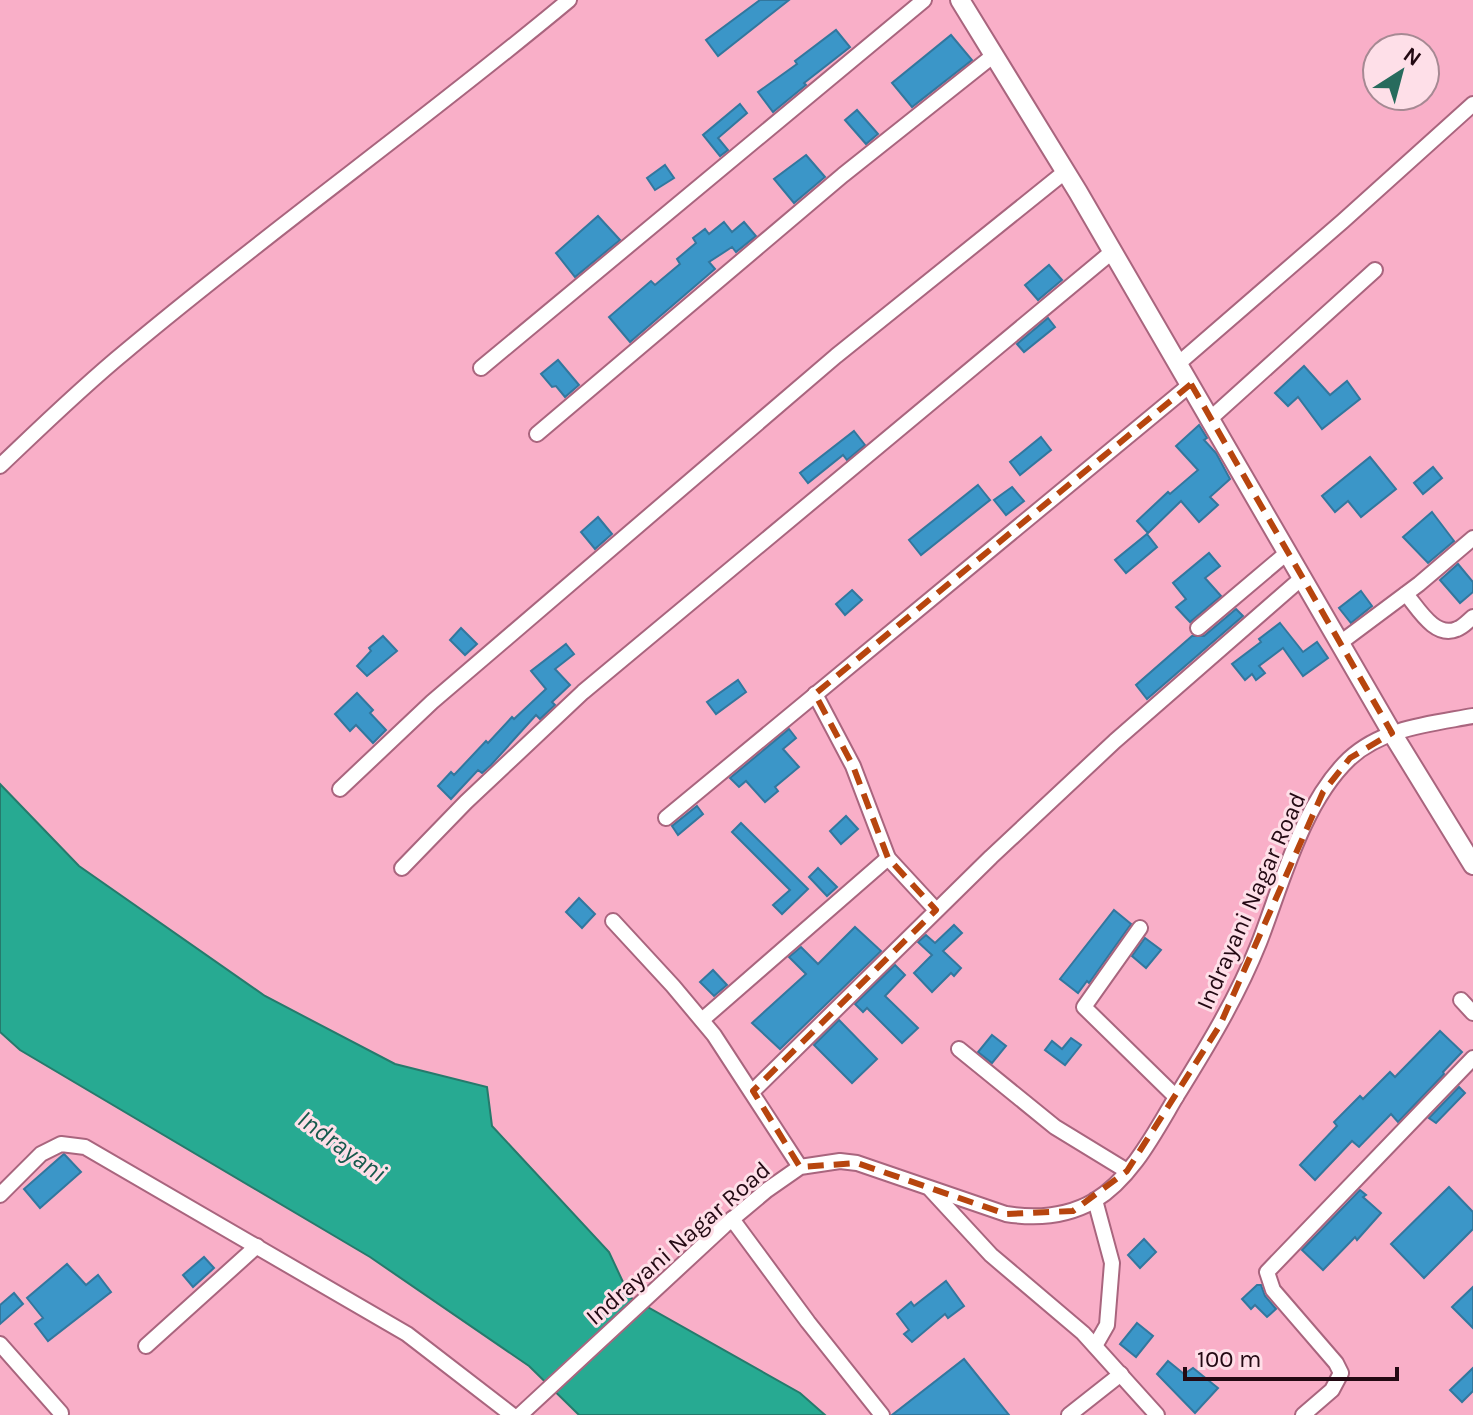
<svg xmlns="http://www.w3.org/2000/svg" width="1473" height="1415" font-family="Karla,sans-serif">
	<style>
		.water { fill: #27aa92; stroke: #267a6c; stroke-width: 2 }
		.building { fill: #3b96c8; stroke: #32779e; stroke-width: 2 }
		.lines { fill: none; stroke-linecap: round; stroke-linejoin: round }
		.minor-casing { stroke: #a9657e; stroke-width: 18 }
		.major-casing { stroke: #a9657e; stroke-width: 22 }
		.minor { stroke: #fff; stroke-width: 14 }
		.major { stroke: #fff; stroke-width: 18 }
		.marked { fill: none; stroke: #b7450e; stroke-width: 6; stroke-dasharray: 16 10; stroke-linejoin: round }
		.labels { text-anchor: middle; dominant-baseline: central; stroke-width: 6; stroke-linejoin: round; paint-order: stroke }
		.street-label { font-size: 24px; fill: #230913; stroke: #fedfe8 }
		.water-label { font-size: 26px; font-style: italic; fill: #16594c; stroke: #fedfe8 }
	</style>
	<rect width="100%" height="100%" fill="#f9afc8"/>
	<polygon class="water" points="0,784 79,866 265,996 395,1064 487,1087 492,1126 609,1252 630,1297 800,1393 825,1415 579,1415 529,1366 370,1257 20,1050 0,1032"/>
	<g class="building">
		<polygon points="760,0 789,0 718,56 706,40"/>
		<polygon points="836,30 850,47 804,83 806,85 773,112 758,92 797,64 795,61"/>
		<polygon points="951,35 972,60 912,107 892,83"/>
		<polygon points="740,104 747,113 718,138 728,150 720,156 703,135"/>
		<polygon points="857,110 878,134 866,144 845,120"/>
		<polygon points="806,155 825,177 794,203 774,179"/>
		<polygon points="665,165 674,178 655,190 647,178"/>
		<polygon points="598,216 620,240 575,277 556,253"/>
		<polygon points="724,222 732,232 744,222 756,236 736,252 732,247 709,262 715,269 630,342 609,317 651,281 655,285 680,264 677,259 696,243 693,238 705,229 709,234"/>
		<polygon points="1049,265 1062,280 1038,300 1025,285"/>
		<polygon points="1048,318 1055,327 1024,352 1017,344"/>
		<polygon points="558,360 579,385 565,397 556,386 552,387 541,374"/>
		<polygon points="1304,366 1330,395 1347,381 1360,399 1322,429 1298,397 1288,406 1275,393"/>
		<polygon points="1199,425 1207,438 1204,440 1216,453 1230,479 1210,497 1218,505 1199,522 1181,501 1148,533 1137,521 1168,492 1170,494 1198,470 1176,446"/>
		<polygon points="854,431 865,445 847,460 843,455 808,483 800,473"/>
		<polygon points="1041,437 1051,450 1020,475 1010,462"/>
		<polygon points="1370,457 1396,489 1361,517 1348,501 1335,512 1322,496"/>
		<polygon points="1433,467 1442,478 1423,494 1414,483"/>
		<polygon points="978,485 990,500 921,555 909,540"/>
		<polygon points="1012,487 1024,501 1006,515 994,500"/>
		<polygon points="1432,512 1454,541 1428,563 1403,537"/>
		<polygon points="598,517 612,534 595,549 581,532"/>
		<polygon points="1147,534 1157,547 1126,573 1115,560"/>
		<polygon points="1209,553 1220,566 1205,578 1221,596 1190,622 1176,607 1186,599 1173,583"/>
		<polygon points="1458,564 1473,582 1473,592 1460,603 1440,580"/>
		<polygon points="852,590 862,600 845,615 836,604"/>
		<polygon points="1361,591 1372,606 1351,623 1339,608"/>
		<polygon points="1236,609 1243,616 1147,699 1136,685 1192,636 1204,636"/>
		<polygon points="1280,623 1303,652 1317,642 1328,658 1303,676 1283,648 1259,666 1265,673 1256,680 1252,674 1245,680 1232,664 1261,642 1259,639"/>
		<polygon points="461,628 477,644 465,655 450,640"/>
		<polygon points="383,636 397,651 367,676 357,666 371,651 369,648"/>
		<polygon points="566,644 574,654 555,669 570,685 552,702 555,705 540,719 536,715 491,765 482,773 478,770 451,799 438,786 451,772 454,775 486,741 488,743 512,717 514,719 546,689 531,671"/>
		<polygon points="738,680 746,692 716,714 707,702"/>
		<polygon points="357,693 373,710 370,713 386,730 373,743 356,725 350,731 335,714"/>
		<polygon points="789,729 796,738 783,749 799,767 775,787 778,791 765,802 746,781 739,787 730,778"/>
		<polygon points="697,806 703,814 678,835 672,826"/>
		<polygon points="846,816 858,829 841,844 830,831"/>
		<polygon points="741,823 808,889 782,914 773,905 790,890 732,832"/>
		<polygon points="818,868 837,887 827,896 809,877"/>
		<polygon points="579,898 595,914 582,928 566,912"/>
		<polygon points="1114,910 1131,924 1089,983 1087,981 1078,993 1060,979"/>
		<polygon points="954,925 962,933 943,951 961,968 954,976 951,973 932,992 914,973 932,955 918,942 926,935 935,943"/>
		<polygon points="855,927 881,951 780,1049 752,1023 806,974 789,957 801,947 818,964"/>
		<polygon points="1145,938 1161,950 1146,968 1132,956"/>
		<polygon points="895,965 905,975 885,996 918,1028 902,1043 867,1008 863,1012 855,1004"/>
		<polygon points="713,970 727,985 714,996 700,982"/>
		<polygon points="839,1020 877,1059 852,1083 814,1045"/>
		<polygon points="1440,1031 1462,1052 1443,1072 1444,1074 1398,1122 1391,1114 1359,1147 1352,1141 1315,1180 1300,1165 1337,1126 1334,1122 1360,1096 1363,1099 1390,1072 1395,1077"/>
		<polygon points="992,1035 1006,1046 992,1063 978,1052"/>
		<polygon points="1071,1038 1081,1045 1065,1065 1045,1050 1052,1041 1062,1049"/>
		<polygon points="1459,1087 1465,1093 1436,1123 1429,1118"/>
		<polygon points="64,1154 81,1172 40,1208 24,1189"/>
		<polygon points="1449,1187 1473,1212 1473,1229 1424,1278 1391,1244"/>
		<polygon points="1360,1190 1366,1195 1363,1197 1381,1213 1357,1240 1355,1237 1323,1270 1302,1250"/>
		<polygon points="1144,1239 1156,1252 1140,1268 1128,1255"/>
		<polygon points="204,1257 214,1268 193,1287 183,1275"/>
		<polygon points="67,1264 86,1285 98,1275 111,1292 48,1341 35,1324 43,1318 27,1298"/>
		<polygon points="946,1281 964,1306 948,1318 945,1314 912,1342 904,1334 909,1330 897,1314 911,1302 914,1306"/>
		<polygon points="1257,1285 1261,1285 1265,1296 1276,1309 1267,1317 1255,1305 1251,1309 1242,1299"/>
		<polygon points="1473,1287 1473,1328 1452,1307"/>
		<polygon points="14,1293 23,1304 0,1324 0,1305"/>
		<polygon points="1137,1323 1153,1336 1136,1357 1120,1344"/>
		<polygon points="964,1359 1009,1415 892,1415"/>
		<polygon points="1168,1361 1184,1374 1193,1368 1218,1388 1195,1413 1157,1374"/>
		<polygon points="1473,1368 1473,1391 1462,1402 1450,1390"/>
	</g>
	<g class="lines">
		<g class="minor-casing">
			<g id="minor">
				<polyline points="1179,363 1343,221 1473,104"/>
				<polyline points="481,368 924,0"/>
				<polyline points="1211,418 1375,270"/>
				<polyline points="537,434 843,175 994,55"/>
				<path d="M0 466C41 427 82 387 126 351 270 230 424 121 569 0"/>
				<path d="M1406 594C1418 608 1435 639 1457 629 1463 627 1468 621 1473 617"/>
				<polyline points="1198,628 1288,552"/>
				<polyline points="1340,643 1419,584 1473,538"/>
				<polyline points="815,694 853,766 888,858"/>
				<polyline points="340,789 432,702 836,356 1066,171"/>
				<polyline points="666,818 1191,384"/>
				<polyline points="402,868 466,802 583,692 1113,251"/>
				<polyline points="613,921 673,986 714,1035 800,1167"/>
				<polyline points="1140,928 1084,1007 1176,1097"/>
				<polyline points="1461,1000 1473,1013"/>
				<polyline points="702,1020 888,858 936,910"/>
				<polyline points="959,1049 1055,1127 1127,1171"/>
				<polyline points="753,1091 991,857 1115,741 1303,577"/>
				<polyline points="931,1190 991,1255 1083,1333 1157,1415"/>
				<polyline points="0,1195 41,1154 61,1144 85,1147 407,1334 512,1415"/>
				<polyline points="732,1219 808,1322 882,1415"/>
				<polyline points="0,1344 61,1413"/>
				<polyline points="146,1346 257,1246"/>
				<polyline points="1095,1346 1107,1325 1112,1263 1095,1200"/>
				<path d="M520 1415 724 1226 767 1190 800 1167 840 1161 857 1163 1006 1214C1037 1219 1066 1217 1094 1201 1131 1179 1154 1134 1176 1097 1207 1047 1237 998 1259 943 1282 884 1302 804 1349 759 1382 728 1430 724 1473 716"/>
				<polyline points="1069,1415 1121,1374"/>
				<polyline points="1303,1415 1332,1390 1341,1373 1336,1363 1273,1290 1267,1272 1473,1058"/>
			</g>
		</g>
		<g class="major-casing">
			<polyline id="major" points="960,0 1078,192 1392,733 1473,865"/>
		</g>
		<use href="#minor" class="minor"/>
		<use href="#major" class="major"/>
	</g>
	<path class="marked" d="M1191 384 1392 733 1350 758 1323 792 1220 1025 1127 1171 1073 1211 1006 1214 857 1163 800 1167 753 1091 936 910 888 858 853 766 815 694Z"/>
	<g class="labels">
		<g class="street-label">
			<text transform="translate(1251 901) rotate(-66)">Indrayani Nagar Road</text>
			<text transform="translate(678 1243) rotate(-41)">Indrayani Nagar Road</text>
		</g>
		<g class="water-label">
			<text transform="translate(342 1146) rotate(36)">Indrayani</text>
		</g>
	</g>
	<g transform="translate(1401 72) rotate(36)"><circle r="38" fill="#fedfe8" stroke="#a68993" stroke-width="2"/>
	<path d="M0-6L14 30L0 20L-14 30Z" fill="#276b5d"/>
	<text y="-12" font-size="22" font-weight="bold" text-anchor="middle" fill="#230913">N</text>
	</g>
	<path d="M1185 1367v12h212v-12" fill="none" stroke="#230913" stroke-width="4"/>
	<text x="1197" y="1367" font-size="24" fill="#230913" stroke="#fedfe8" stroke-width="6" paint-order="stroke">100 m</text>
</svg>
